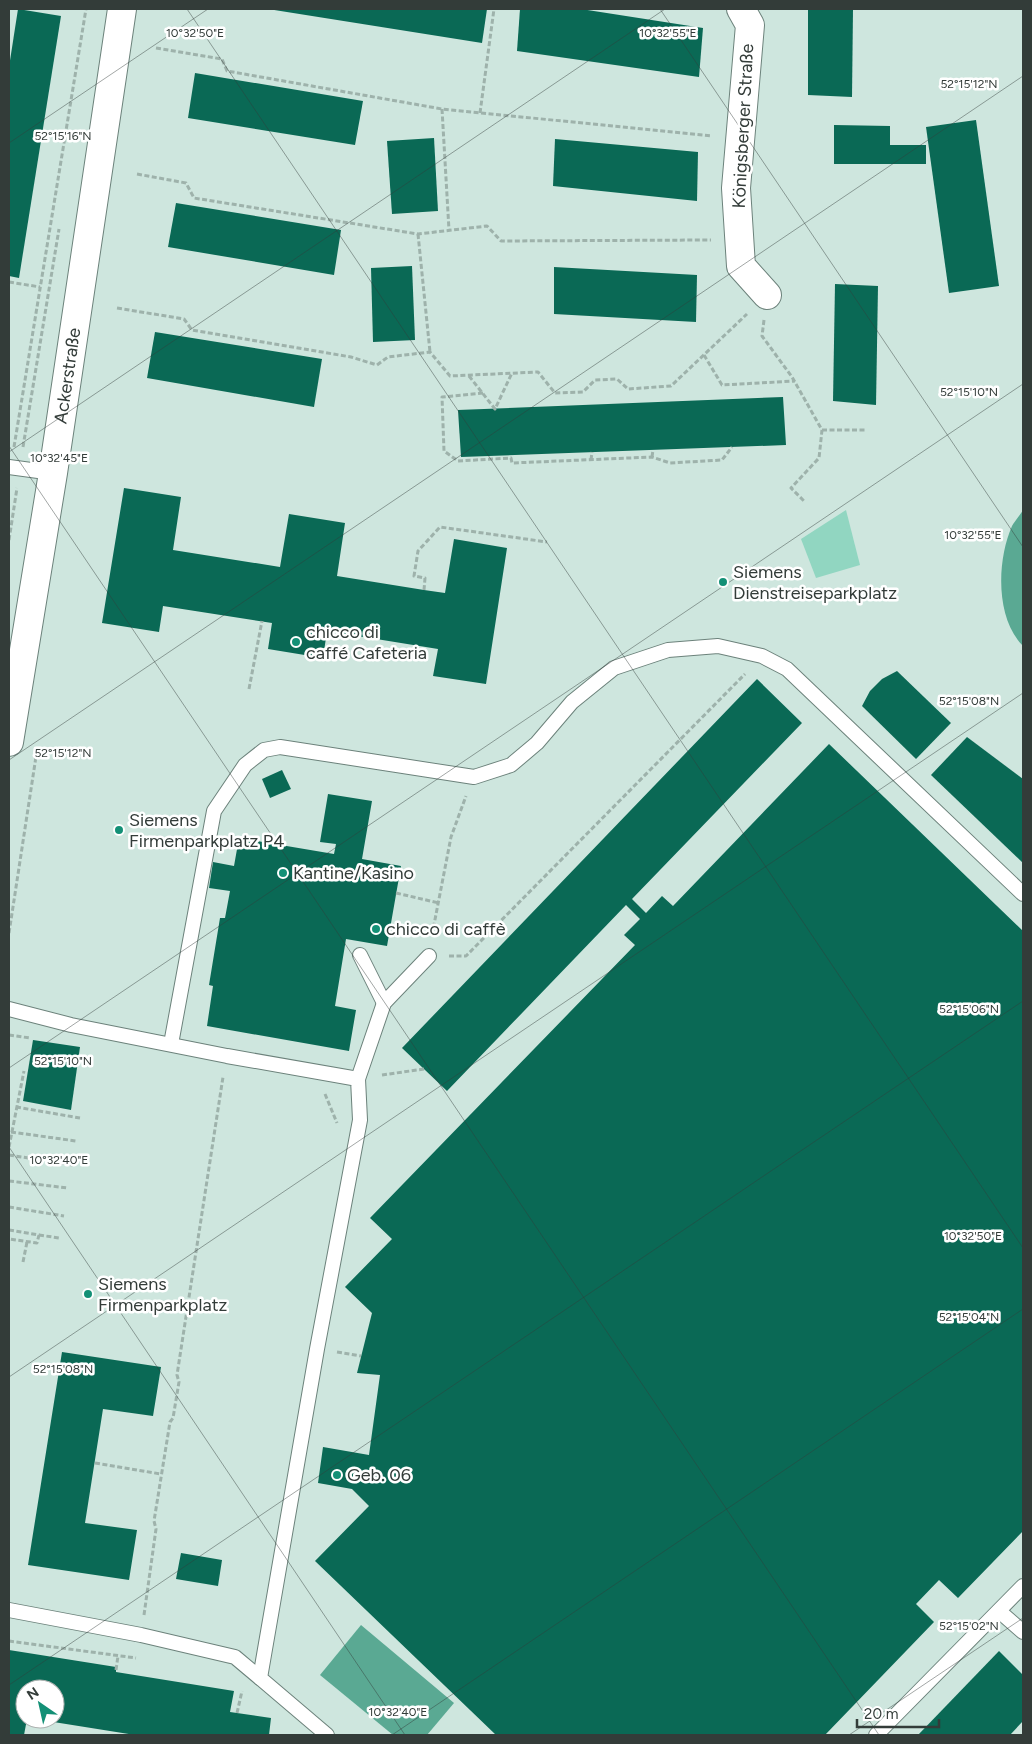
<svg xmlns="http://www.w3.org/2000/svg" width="1032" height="1744" font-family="Figtree,sans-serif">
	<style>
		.green { fill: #91d6c1 }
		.water { fill: #5aa993 }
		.building { fill: #0a6955 }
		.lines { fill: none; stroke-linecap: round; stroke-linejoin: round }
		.service-casing { stroke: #6c827b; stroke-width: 16 }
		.minor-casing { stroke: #6c827b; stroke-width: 30 }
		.tertiary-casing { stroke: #6c827b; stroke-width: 30 }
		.path { stroke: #9eb2ab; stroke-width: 3; stroke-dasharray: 5 2.5; stroke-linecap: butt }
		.service { stroke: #fff; stroke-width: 14 }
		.minor { stroke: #fff; stroke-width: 28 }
		.tertiary { stroke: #fff; stroke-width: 28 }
		.ticks { fill: none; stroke: #333c39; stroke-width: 1; stroke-opacity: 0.45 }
		.poi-dot { fill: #139076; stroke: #fff; stroke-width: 2 }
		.labels { text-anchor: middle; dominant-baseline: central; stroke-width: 5; stroke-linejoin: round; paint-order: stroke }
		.street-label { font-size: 18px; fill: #333c39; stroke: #fff }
		.poi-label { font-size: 18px; fill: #333c39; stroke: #fff; text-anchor: start }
		.ticks-label { font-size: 12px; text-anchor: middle; fill: #333c39; stroke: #fff; stroke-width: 5; stroke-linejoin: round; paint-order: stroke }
	</style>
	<rect width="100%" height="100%" fill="#cee6de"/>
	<polygon class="green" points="846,510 860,565 816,578 801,539"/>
	<g class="water">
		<path d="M1023 510V646C995 618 997 560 1012 526 1015 521 1020 515 1023 510Z"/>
		<polygon points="361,1625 454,1703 427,1735 393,1735 320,1675"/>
	</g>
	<g class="building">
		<polygon points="18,9 61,16 19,278 9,276 9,67"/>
		<polygon points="268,9 487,9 482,43"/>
		<polygon points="520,9 581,9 703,28 699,77 517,51"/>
		<polygon points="808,9 853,9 852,97 808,95"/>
		<polygon points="195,73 363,101 355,145 188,118"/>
		<polygon points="976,120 999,286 949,293 926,127"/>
		<polygon points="834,125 890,126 890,145 926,145 926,164 834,164"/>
		<polygon points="434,138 438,211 392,214 387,141"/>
		<polygon points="555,139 698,152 697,201 553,186"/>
		<polygon points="176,203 341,230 334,275 168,247"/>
		<polygon points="412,266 415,340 373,342 371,268"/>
		<polygon points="554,267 697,275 696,322 554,314"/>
		<polygon points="835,284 878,286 876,405 833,401"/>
		<polygon points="155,332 322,359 314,407 147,378"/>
		<polygon points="783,397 786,445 461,457 458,410"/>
		<polygon points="124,488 181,497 173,550 280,567 289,514 345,523 337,576 424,590 445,593 454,539 507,548 486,684 433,676 438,649 327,631 323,658 268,649 272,623 163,606 159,632 102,623"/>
		<polygon points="897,671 951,723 916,759 862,706 870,691 882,679"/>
		<polygon points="757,679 802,723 632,899 646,913 662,896 673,906 829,744 1023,931 1023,1531 958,1598 939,1580 916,1604 934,1622 825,1735 496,1735 315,1561 369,1506 352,1489 318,1483 323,1447 369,1455 380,1375 357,1373 372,1313 345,1287 392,1239 370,1218 635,945 624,935 640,919 626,905 447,1091 402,1048"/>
		<polygon points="967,737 1023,779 1023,863 931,775"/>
		<polygon points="282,770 291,789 270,798 262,779"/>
		<polygon points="328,794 372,801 362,859 401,866 387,946 346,939 335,1006 356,1010 349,1051 207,1026 213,986 209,985 220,918 225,918 230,891 209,888 213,862 234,866 239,838 334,854 336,844 320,842"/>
		<polygon points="33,1040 80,1047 71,1110 23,1101"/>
		<polygon points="62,1352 161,1367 153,1416 103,1409 85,1523 137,1530 129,1580 28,1565"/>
		<polygon points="181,1553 222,1560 218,1586 176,1579"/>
		<polygon points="9,1650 116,1667 116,1672 234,1691 230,1712 271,1718 269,1735 135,1735 41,1720 55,1719 55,1689 25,1689 25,1719 27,1719 24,1735 9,1735"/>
		<polygon points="999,1651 1023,1675 1023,1721 1010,1735 918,1735"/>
	</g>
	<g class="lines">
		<g class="service-casing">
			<g id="service">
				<polyline points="9,467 53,473"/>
				<polyline points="360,955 384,1003"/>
				<polyline points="9,1009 71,1025 227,1056 358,1079 360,1120 317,1349 260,1678 327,1735"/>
				<polyline points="171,1044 214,811 245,765 264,750 280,747 474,777 511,765 537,743 572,702 614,668 668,650 718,646 762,656 787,669 1023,894"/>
				<polyline points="358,1079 384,1003 429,956"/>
				<polyline points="9,1610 141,1635 235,1657 260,1678"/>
				<polyline points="999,1611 1023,1632"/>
				<polyline points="876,1735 1023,1586"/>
			</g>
		</g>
		<g class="minor-casing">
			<polyline id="minor" points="741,9 750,25 736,188 741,266 767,295"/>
		</g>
		<g class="tertiary-casing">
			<g id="tertiary">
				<path id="s1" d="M9 742 53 473 122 9"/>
			</g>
		</g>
		<g class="path">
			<polyline points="156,48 222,59 227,71 442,109 712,136"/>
			<polyline points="442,109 449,230"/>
			<polyline points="480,113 494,9"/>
			<polyline points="137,174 186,183 194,198 418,234 487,226 501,241 711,240"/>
			<polyline points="418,234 430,352"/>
			<polyline points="9,282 40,287"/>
			<polyline points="117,308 184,319 192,330 351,357 377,365 388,357 430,352 450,376 538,372 555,393 583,392 595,380 617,379 628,389 671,386 747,314"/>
			<polyline points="764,320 762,336 792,377 822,430 819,458 791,488 804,501"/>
			<polyline points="704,355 722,385 795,381"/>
			<polyline points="469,376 495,409 512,373"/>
			<polyline points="483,393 442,397 444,451 458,461 511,458 512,463 652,457 670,463 722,460 732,447"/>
			<polyline points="822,430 865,430"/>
			<polyline points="14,447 86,9"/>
			<polyline points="23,447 59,229"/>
			<polyline points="652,457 653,450"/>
			<polyline points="591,460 592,452"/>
			<polyline points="9,540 17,488"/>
			<polyline points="424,590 425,578 414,576 418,551 440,527 547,542"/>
			<polyline points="249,689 262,621"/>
			<polyline points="396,893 439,903"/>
			<polyline points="9,933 37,750"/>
			<polyline points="432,935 451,837 466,796"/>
			<polyline points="449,956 466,956 745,674"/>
			<polyline points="9,1035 30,1038"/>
			<polyline points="382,1075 424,1069"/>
			<polyline points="325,1094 337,1123"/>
			<polyline points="16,1107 80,1118"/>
			<polyline points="11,1132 76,1141"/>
			<polyline points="9,1147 24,1071"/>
			<polyline points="9,1155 73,1165"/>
			<polyline points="9,1181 68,1188"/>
			<polyline points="9,1207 64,1216"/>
			<polyline points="9,1230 39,1235 37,1243 9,1239"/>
			<polyline points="39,1235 59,1238"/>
			<polyline points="23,1262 27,1242"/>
			<polyline points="337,1352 361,1356"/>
			<polyline points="95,1463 161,1474"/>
			<polyline points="144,1615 156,1529 154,1521 170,1422 173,1418 179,1382 177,1375 223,1077"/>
			<polyline points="9,1641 136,1658"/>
			<polyline points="116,1670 118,1656"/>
			<polyline points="237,1713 242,1691"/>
		</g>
		<use href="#service" class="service"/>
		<use href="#minor" class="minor"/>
		<use href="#tertiary" class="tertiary"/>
	</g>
	<path class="ticks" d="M187 9 1023 1248M660 9 1023 547M9 143 208 9M9 446 879 1735M9 452 665 9M9 760 1023 76M9 1068 1023 384M9 1147 405 1735M9 1377 1023 693M9 1685 1023 1001M392 1735 1023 1309M849 1735 1023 1618"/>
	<g class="poi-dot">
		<circle cx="723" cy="582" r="5"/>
		<circle cx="296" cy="642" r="5"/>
		<circle cx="119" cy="830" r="5"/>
		<circle cx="283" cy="873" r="5"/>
		<circle cx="376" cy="929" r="5"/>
		<circle cx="88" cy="1294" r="5"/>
		<circle cx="337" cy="1475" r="5"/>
	</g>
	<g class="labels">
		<g class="street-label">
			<text transform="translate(743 126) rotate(-87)">Königsberger Straße</text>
			<text stroke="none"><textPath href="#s1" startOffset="371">Ackerstraße</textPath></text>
		</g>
		<g class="poi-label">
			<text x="733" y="572">Siemens<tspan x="733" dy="21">Dienstreiseparkplatz</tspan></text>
			<text x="306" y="632">chicco di<tspan x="306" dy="21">caffé Cafeteria</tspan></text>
			<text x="129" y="820">Siemens<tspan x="129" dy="21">Firmenparkplatz P4</tspan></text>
			<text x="293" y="873">Kantine/Kasino</text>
			<text x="386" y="929">chicco di caffè</text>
			<text x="98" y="1284">Siemens<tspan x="98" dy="21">Firmenparkplatz</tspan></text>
			<text x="347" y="1475">Geb. 06</text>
		</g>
	</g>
	<g class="ticks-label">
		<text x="195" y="37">10°32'50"E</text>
		<text x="668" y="37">10°32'55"E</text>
		<text x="969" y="88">52°15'12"N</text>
		<text x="63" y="140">52°15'16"N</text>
		<text x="969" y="396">52°15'10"N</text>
		<text x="59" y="462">10°32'45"E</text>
		<text x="973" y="539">10°32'55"E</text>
		<text x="969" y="705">52°15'08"N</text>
		<text x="63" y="757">52°15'12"N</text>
		<text x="969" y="1013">52°15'06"N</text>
		<text x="63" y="1065">52°15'10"N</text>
		<text x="59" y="1164">10°32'40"E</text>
		<text x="973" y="1240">10°32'50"E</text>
		<text x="969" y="1321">52°15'04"N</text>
		<text x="63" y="1373">52°15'08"N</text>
		<text x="969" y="1630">52°15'02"N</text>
		<text x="398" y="1716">10°32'40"E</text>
	</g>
	<rect width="1032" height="1744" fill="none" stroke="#333c39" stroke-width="20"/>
	<g transform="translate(40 1704) rotate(326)"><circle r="24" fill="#ffffff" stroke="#adb1b0"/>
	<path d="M0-4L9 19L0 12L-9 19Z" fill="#139076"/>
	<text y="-8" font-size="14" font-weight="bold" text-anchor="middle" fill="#333c39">N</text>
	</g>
	<path d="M857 1719v8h82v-8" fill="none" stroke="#333c39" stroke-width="2.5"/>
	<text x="864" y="1719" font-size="15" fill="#333c39" stroke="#ffffff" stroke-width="4" paint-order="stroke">20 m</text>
</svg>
